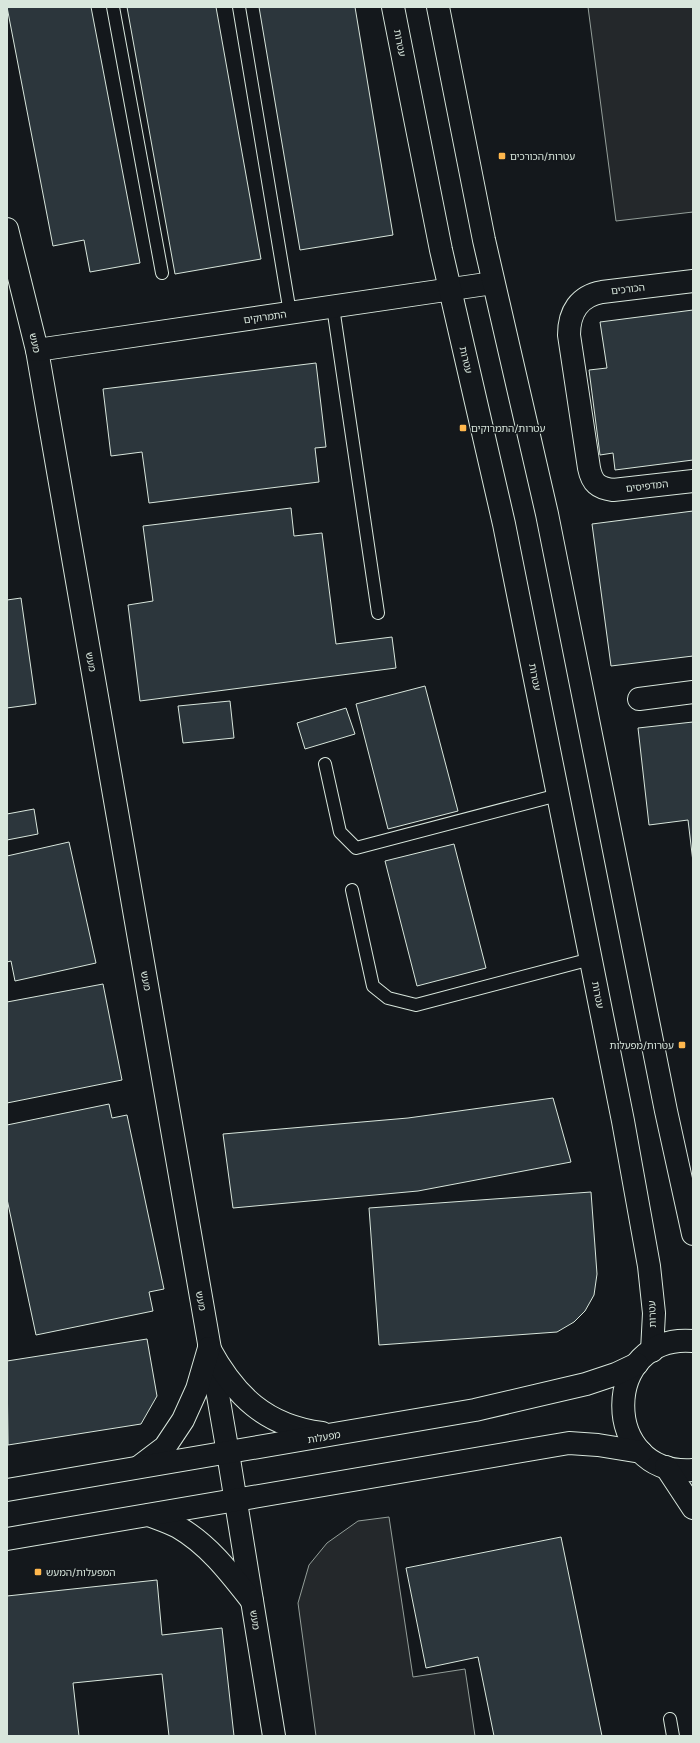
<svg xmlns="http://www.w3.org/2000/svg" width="700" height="1743" font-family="'DM Sans','Noto Sans Hebrew',sans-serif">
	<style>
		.parking { fill: #24282b; stroke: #939e99 }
		.building { fill: #2c363c; stroke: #d8e6dc }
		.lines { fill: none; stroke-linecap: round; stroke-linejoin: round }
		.lane-casing { stroke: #d8e6dc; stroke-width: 14 }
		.street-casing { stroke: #d8e6dc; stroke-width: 24 }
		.secondary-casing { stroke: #d8e6dc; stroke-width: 24 }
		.lane { stroke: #14181c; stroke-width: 12 }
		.street { stroke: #14181c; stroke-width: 22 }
		.secondary { stroke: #14181c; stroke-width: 22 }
		.poi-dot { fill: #ffb74d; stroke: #14181c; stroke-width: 1.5 }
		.labels { text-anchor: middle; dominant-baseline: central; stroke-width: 3; stroke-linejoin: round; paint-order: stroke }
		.street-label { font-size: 10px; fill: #d8e6dc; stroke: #14181c }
		.poi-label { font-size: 10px; fill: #d8e6dc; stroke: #14181c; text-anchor: start }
	</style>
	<rect width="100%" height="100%" fill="#14181c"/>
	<g class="parking">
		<polygon points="588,7 693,7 693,212 616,221"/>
		<polygon points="389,1517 413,1677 465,1669 475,1736 316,1736 298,1603 309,1565 327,1543 358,1521"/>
	</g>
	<g class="building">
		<polygon points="7,7 91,7 140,263 90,272 84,240 53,246"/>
		<polygon points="127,7 216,7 261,259 175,274"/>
		<polygon points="259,7 355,7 393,235 300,250"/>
		<polygon points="693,310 693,460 615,470 613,453 600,455 589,370 607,368 600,322"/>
		<polygon points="316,363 326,447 315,448 319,482 149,503 142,452 111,456 103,389"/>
		<polygon points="291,508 294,536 322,533 336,644 392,637 396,668 140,701 128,605 153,601 143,526"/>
		<polygon points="693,511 693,656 611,666 592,524"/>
		<polygon points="21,598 36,704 7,708 7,600"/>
		<polygon points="425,686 458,811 388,829 356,704"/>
		<polygon points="230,701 234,738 183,743 178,706"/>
		<polygon points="346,708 355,734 305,749 297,723"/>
		<polygon points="693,722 693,862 688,820 649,825 638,728"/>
		<polygon points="34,809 38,834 7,840 7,814"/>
		<polygon points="69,842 96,963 15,981 11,961 7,962 7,856"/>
		<polygon points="454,844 486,968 417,986 385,861"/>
		<polygon points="103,984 122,1080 7,1103 7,1002"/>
		<polygon points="553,1098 571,1162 418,1191 233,1208 223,1134 408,1118"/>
		<polygon points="109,1104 112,1118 127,1115 164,1289 149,1292 153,1311 36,1335 7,1199 7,1125"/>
		<polygon points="591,1192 597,1274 594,1295 585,1311 574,1322 557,1332 379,1345 369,1208"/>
		<polygon points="147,1339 157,1396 141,1424 8,1445 7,1361"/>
		<polygon points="561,1537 602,1736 494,1736 478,1657 426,1668 406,1568"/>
		<polygon points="157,1580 162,1635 222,1628 234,1736 169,1736 162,1674 73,1683 79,1736 7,1736 7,1596"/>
	</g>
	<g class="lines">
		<g class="lane-casing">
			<g id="lane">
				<polyline points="113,7 162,273"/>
				<polyline points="239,7 290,313"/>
				<polyline points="333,307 378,613"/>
				<polyline points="325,764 340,832 356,848 558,795"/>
				<polyline points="352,890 373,986 388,998 416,1005 591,959"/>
				<polyline points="670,1719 673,1736"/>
			</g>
		</g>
		<g class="street-casing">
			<g id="street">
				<polyline points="7,229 37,350 228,1453 274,1736"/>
				<path d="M693 281 602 292C579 296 569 312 569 335L589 468C592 483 598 488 613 490L693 481"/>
				<polyline points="37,350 493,283"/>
				<polyline points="639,699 693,692"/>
			</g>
		</g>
		<g class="secondary-casing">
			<g id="secondary">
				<polyline points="393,7 441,250 504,524 623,1121 649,1266 654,1313 652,1351"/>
				<polyline points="438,7 484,240 547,514 666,1111 693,1234"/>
				<path d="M693 1341C601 1333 599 1477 693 1470"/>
				<path d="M209 1348C235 1396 266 1426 322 1433"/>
				<polyline points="140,1466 165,1447 183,1420 197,1389 209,1348"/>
				<polyline points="666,1467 693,1508"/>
				<polyline points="7,1490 475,1410 586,1384 616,1374 637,1364"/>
				<path d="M149 1515C159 1519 169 1522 178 1527 209 1545 230 1573 252 1601"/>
				<polyline points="7,1539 569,1443 598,1445 641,1452"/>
			</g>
		</g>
		<use href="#lane" class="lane"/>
		<use href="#street" class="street"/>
		<use href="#secondary" class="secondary"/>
	</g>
	<g class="poi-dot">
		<rect x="498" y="152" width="8" height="8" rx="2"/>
		<rect x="459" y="424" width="8" height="8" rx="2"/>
		<rect x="678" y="1041" width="8" height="8" rx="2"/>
		<rect x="34" y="1568" width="8" height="8" rx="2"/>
	</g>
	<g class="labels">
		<g class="street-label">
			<text transform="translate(400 43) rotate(79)">עטרות</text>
			<text transform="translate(628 289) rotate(-7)">הכורכים</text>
			<text transform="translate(265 317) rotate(-8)">התמרוקים</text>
			<text transform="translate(35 343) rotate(77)">מעש</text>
			<text transform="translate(466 360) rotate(77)">עטרות</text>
			<text transform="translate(647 486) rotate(-7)">המדפיסים</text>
			<text transform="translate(91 662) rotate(80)">מעש</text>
			<text transform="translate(535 677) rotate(79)">עטרות</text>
			<text transform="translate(146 981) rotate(80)">מעש</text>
			<text transform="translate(598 995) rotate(79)">עטרות</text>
			<text transform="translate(201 1301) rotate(80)">מעש</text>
			<text transform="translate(652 1314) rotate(-92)">עטרות</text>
			<text transform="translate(324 1437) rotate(-10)">מפעלות</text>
			<text transform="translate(255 1620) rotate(81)">מעש</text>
		</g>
		<g class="poi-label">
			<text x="510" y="156">עטרות/הכורכים</text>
			<text x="471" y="428">עטרות/התמרוקים</text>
			<text x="674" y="1045" text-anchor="end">עטרות/מפעלות</text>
			<text x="46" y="1572">המפעלות/המעש</text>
		</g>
	</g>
	<rect width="700" height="1743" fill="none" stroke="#d8e6dc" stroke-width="16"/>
</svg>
